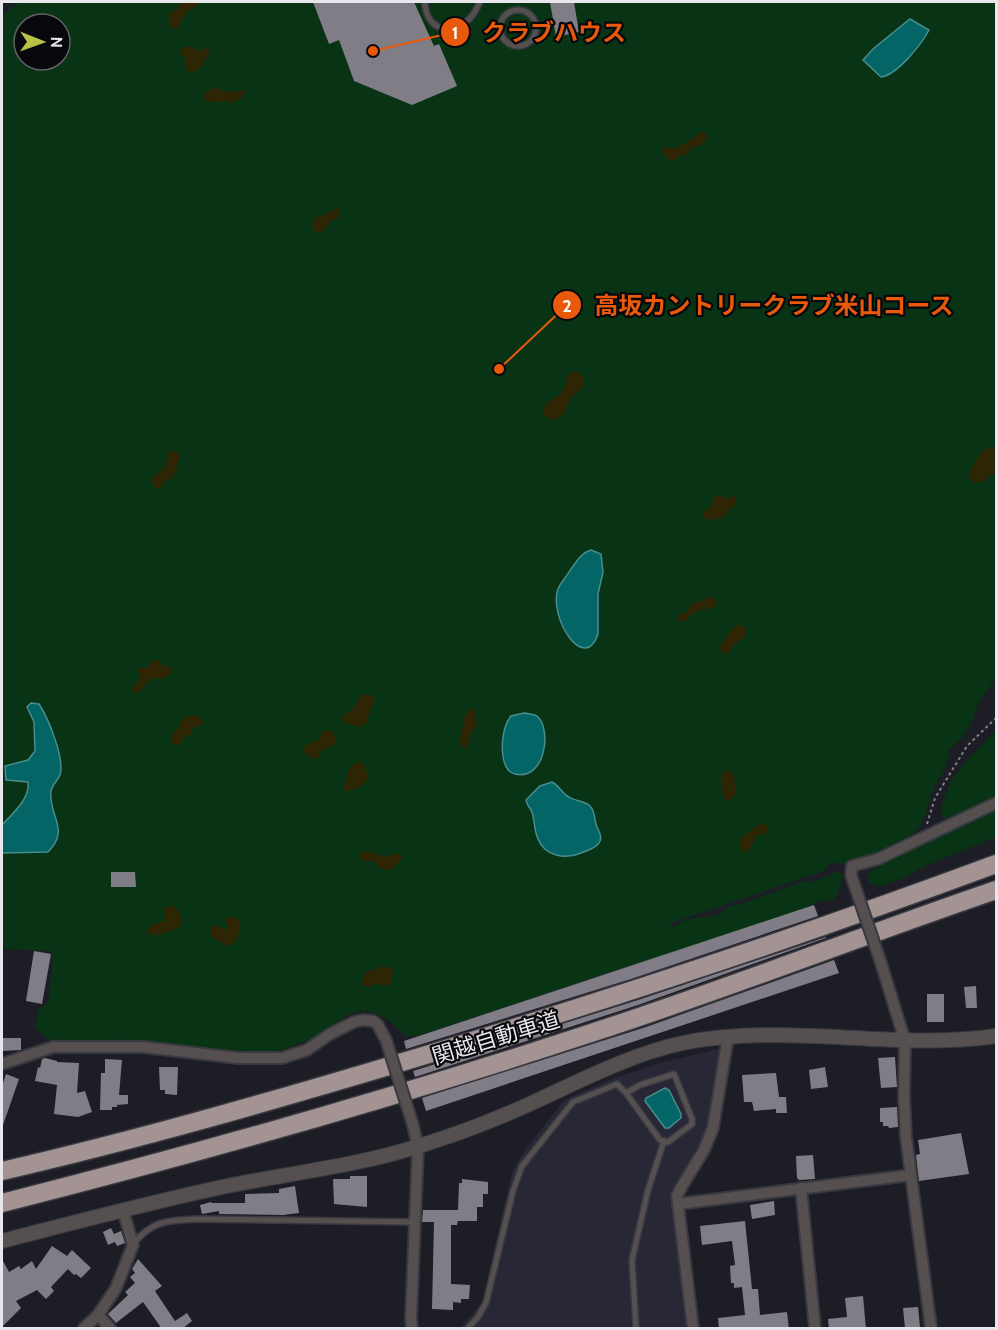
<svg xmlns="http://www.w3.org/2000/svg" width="998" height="1330" font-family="Cabin,'Noto Sans JP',sans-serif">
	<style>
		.built { fill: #272735 }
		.green { fill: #083314; fill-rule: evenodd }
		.sand { fill: #2d2504 }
		.water { fill: #046566; stroke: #488c8e; stroke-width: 1.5 }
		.building { fill: #817d87 }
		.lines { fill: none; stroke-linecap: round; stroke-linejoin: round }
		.service-casing { stroke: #393942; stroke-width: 8 }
		.minor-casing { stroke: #393942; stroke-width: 14 }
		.tertiary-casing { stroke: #393942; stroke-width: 16 }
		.motorway-casing { stroke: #393942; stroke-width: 21 }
		.path { stroke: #7f7f86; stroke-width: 2; stroke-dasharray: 3 3; stroke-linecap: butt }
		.service { stroke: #55504f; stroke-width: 5 }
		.minor { stroke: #55504f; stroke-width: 10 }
		.tertiary { stroke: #55504f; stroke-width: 14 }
		.motorway { stroke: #a39493; stroke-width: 18 }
		.minor-bridge-casing { stroke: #393942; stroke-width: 14; stroke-linecap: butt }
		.minor-bridge { stroke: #55504f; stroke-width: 10 }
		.labels { text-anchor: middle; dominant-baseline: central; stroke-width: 4.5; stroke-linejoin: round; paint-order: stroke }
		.street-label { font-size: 22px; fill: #e7e7ed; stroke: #08080c }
		.leader { fill: none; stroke: #e8590c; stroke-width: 2 }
		.callout-dot { fill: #e8590c; stroke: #08080c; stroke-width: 2 }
		.mark-label { font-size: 18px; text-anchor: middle; font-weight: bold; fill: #fff }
		.callout-label { font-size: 24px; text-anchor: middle; font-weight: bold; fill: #e8590c; stroke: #08080c; stroke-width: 4.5; stroke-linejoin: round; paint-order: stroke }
	</style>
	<rect width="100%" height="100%" fill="#1d1d26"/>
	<polygon class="built" points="718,1049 721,1052 708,1124 703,1139 674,1186 672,1199 687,1328 460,1328 482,1302 512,1172 525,1150 564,1100 614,1078 664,1062"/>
	<g class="green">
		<path d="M20 2H996V678L979 702 973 719 963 737 949 750C947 771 940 774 932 793 928 803 927 817 919 827 906 844 869 857 849 863 843 865 836 863 830 862L824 871 668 924 674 927 683 921 694 918 715 916 722 913 729 906 741 904 802 882C816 882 824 878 835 872L843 874C843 881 838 895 833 900L820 901 803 909 418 1036H406C389 1019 367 1001 343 1018 336 1022 331 1029 324 1032 308 1041 291 1047 273 1053L132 1043 119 1039 92 1042 47 1039 36 1027 38 1010 48 1002 53 963 51 951 2 949V15ZM24 24H60V60H24Z"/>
		<path d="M996 730V799L968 813 942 819C938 783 974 754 996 730Z"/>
		<polygon points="996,807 996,837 927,865 905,877 880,887 869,883 867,874 920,843 954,830"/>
	</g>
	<g class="sand">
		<polygon points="180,2 203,2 187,12 177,29 172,29 168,21 171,11 176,10"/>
		<polygon points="189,46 198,50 207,49 210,51 208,57 203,60 203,66 196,71 189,72 186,69 186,59 180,54 181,49"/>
		<polygon points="213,88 228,92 242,90 245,93 243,97 232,103 225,101 220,103 215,101 208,102 204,98 205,92"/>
		<path d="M704 132 707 135 706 141 700 146 691 148 688 155 679 156 675 160 670 161 661 151 666 146 672 149C683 145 691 141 699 133Z"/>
		<path d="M336 207 340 209 338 218 331 220C327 228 324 235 313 231L312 225 315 218 331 212Z"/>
		<path d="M575 371 583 376 584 387C580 390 575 393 572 397 564 406 568 421 549 419L543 413 545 405C559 394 565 395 567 375Z"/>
		<polygon points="992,447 996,447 996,473 990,475 985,481 974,483 969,476 971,468 982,451"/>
		<polygon points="169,451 177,452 180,455 177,463 178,467 172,479 166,480 160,488 156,488 151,483 151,479 165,467"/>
		<polygon points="715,495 728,498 735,496 736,504 728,510 723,518 707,520 704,517 703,513 711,506"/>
		<polygon points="709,597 716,599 717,604 713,608 698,610 683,622 678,621 677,616 686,612 693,602 702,601"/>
		<path d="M740 624 746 629 745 637 734 645 727 654 722 653 720 647C725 640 731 626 740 624Z"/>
		<polygon points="157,659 163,666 172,667 172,673 163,679 152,678 139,692 136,693 132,689 134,685 140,680 138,668 148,667 152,661"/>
		<polygon points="361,695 371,695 376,700 370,709 367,723 359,727 343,722 342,717 354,708"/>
		<path d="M471 707 476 713 474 718 477 726 470 735 468 746 464 748 459 743C460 735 464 728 463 719Z"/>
		<polygon points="193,715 202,719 204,724 193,728 191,735 185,736 180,744 175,746 171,743 171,736 179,727 183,718"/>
		<path d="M330 730 334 734 337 741 332 746 322 750 319 757C312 760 308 758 304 751L305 745 318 740 323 731Z"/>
		<path d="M358 761 365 766 368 779C364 786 351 792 344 791L343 786 347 779 350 767Z"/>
		<path d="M728 770C735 775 733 776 735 784 737 793 737 796 727 801L723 798C723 790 720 780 722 773Z"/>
		<polygon points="761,823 768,826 766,833 756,836 751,848 743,853 739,846 742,837"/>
		<path d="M363 851 377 854 384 857 400 853 402 858 392 870 381 869 374 861C367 861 366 864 360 858V854Z"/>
		<path d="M172 906C180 910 184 919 180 927L160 935 147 934V929L154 924 165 921 164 908Z"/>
		<path d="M229 917H235L240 921C240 931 238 943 227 946L212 937 210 931 212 926 216 925 227 930 228 926 225 920Z"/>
		<polygon points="381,966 394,969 390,984 384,986 376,984 368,987 361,985 365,973 370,970 375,971"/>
	</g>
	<g class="water">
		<path d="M910 19 929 30C921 45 897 75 881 77L863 60 873 49Z"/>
		<path d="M591 550 601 554 603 572 598 594V634C584 675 548 616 558 589 561 582 567 576 571 569 577 561 581 553 591 550Z"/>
		<path d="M31 703 39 704C48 718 65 758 60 775 58 780 52 785 51 791 48 816 71 829 48 852L2 853V825C13 813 30 799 28 782L6 780 5 766 28 760 35 751 34 722 27 707Z"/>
		<path d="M524 713C528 714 534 714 537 716 552 728 546 781 515 774 507 772 504 764 503 756 501 744 503 726 511 716Z"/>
		<path d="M552 782C560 786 561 793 569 797 575 801 585 801 590 806 595 811 594 817 596 824 597 830 603 834 600 841 598 847 587 851 581 853 565 860 545 856 538 839 534 831 535 821 532 812 530 807 527 806 526 800L540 786Z"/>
		<polygon points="665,1088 669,1090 681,1114 681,1118 669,1128 665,1128 645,1101 646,1098"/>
	</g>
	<g class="building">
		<polygon points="313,2 414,2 434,46 439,44 457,86 412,105 354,81 339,40 329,44"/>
		<polygon points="550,2 574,2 579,32 556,37"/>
		<polygon points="111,872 135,872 136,887 111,887"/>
		<polygon points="814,905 818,916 631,979 406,1049 404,1041"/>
		<polygon points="826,937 826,938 638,1005 415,1077 413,1071 638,1000"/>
		<polygon points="34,951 51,954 42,1004 26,1001"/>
		<polygon points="834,960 839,973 426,1111 422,1098 646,1027"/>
		<polygon points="976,986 977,1008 966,1008 964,987"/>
		<rect x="927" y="994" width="17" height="28"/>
		<polygon points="2,1038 21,1038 21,1050 2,1051"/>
		<polygon points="895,1057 897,1087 881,1088 878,1058"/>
		<polygon points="45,1058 57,1061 57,1062 79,1063 77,1093 85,1091 92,1112 78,1117 54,1114 57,1085 35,1081 38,1067 40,1068 42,1059"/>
		<polygon points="105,1059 122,1060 119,1095 128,1095 128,1104 117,1105 117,1107 112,1107 112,1110 100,1110 101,1073 105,1073"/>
		<polygon points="159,1067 178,1067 177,1095 165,1094 165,1090 160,1090"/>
		<polygon points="825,1067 828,1087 811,1089 809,1070"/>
		<polygon points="776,1073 779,1097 786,1097 787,1113 776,1113 776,1109 754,1111 752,1102 744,1102 742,1075"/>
		<polygon points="6,1074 19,1079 3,1125 2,1086"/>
		<polygon points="897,1107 898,1127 889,1128 888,1126 883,1126 883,1122 880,1122 880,1108"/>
		<polygon points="961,1133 969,1174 919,1181 916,1155 920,1154 918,1140"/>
		<polygon points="813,1155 815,1179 799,1180 797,1178 796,1156"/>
		<polygon points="350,1176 367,1176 367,1207 334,1204 333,1179 350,1179"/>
		<polygon points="462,1179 488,1182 488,1194 483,1194 483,1207 477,1207 477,1221 458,1221 457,1225 451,1225 451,1284 470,1285 469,1299 461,1299 461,1303 453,1302 453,1310 432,1309 434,1222 422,1222 423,1210 458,1210 459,1183 462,1183"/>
		<polygon points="295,1186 299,1213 283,1215 219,1214 219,1211 202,1214 200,1205 211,1202 212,1203 245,1203 245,1194 279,1193 279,1189"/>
		<polygon points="774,1201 775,1215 752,1219 750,1205"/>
		<polygon points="745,1221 752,1289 758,1289 760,1315 787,1312 789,1329 719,1329 718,1318 745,1315 742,1287 734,1288 734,1283 731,1283 730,1266 735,1265 732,1241 702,1245 700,1226"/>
		<polygon points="111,1228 114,1234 121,1231 125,1243 117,1246 115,1242 108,1245 103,1232"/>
		<polygon points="52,1246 67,1256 72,1250 91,1268 81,1278 76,1274 74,1275 68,1269 51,1287 54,1291 46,1299 37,1290 16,1301 21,1308 2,1327 2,1259 9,1272 19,1266 21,1269 32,1261 36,1269"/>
		<polygon points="138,1259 162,1286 155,1291 175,1321 187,1313 192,1321 182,1329 162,1329 143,1302 116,1323 108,1314 128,1295 125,1292 135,1283 130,1277 135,1273 132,1269"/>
		<polygon points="863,1296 866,1329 829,1329 828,1319 847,1317 845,1298"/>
		<polygon points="918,1307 920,1327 905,1328 903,1308"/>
	</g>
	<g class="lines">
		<g class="service-casing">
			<g id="service">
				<path d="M425 2C425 26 447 38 467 21 473 17 477 8 480 2"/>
				<circle cx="518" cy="28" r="18"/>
				<polygon points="674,1074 692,1119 692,1124 668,1142 660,1140 626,1093 640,1085"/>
				<path d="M134 1243C154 1219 169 1221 198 1219L414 1222"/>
				<polyline points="468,1328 478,1317 486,1303 513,1191 522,1166 573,1102 617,1084 626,1093"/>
				<polyline points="636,1328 632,1260 648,1190 664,1141"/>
			</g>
		</g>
		<g class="minor-casing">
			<g id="minor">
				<polyline points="851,875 852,866 878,859 996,803"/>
				<polyline points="881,963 905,1041 904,1096 906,1137 931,1328"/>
				<polyline points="2,1064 53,1047 143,1047 238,1058 282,1058 307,1050 330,1034 354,1022 363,1020 373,1021 378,1025 386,1040"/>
				<polyline points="801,1188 815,1328"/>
				<polyline points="678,1204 677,1196 682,1186 704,1150 713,1128 728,1037"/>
				<polyline points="98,1315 110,1328"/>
				<polyline points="84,1328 98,1315 116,1288 133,1245 123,1210"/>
				<polyline points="412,1328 411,1319 418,1147 413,1125"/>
				<polyline points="693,1328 678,1204 911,1175"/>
			</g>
		</g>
		<g class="tertiary-casing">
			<path id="tertiary" d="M2 1241C76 1222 151 1202 227 1186 291 1173 356 1166 419 1146 458 1134 497 1119 534 1102 582 1080 631 1054 683 1043 787 1022 892 1051 996 1036"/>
		</g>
		<g class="motorway-casing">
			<g id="motorway">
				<path d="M2 1171C141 1139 279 1099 416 1058 611 999 805 935 996 864"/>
				<path d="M2 1203C200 1153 397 1097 591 1033 727 989 861 936 996 890"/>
			</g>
		</g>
		<polyline class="path" points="927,824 935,798 967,746 996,718"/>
		<use href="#service" class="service"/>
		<use href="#minor" class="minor"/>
		<use href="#tertiary" class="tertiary"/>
		<use href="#motorway" class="motorway"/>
		<g class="minor-bridge-casing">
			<g id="minor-bridge">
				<polyline points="851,875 881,963"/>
				<polyline points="386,1040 413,1125"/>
			</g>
		</g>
		<use href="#minor-bridge" class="minor-bridge"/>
	</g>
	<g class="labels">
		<g class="street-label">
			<text transform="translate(496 1038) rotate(-17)">関越自動車道</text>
		</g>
	</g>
	<path class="leader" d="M373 51L455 32M499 369L567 305"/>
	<g class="callout-dot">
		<circle cx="373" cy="51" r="6"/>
		<circle cx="499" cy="369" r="6"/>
		<circle cx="455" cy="32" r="15"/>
		<circle cx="567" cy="305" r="15"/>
	</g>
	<g class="mark-label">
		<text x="455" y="39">1</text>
		<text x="567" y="312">2</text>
	</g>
	<g class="callout-label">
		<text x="554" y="41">クラブハウス</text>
		<text x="774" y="314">高坂カントリークラブ米山コース</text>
	</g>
	<rect width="998" height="1330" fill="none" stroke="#e7e7ed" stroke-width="6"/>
	<g transform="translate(42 42) rotate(91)"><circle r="28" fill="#08080c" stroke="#616166" stroke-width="1.5"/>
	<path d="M0-4.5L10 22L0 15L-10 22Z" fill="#b9c046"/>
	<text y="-9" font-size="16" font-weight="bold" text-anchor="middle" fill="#e7e7ed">N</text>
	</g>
</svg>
